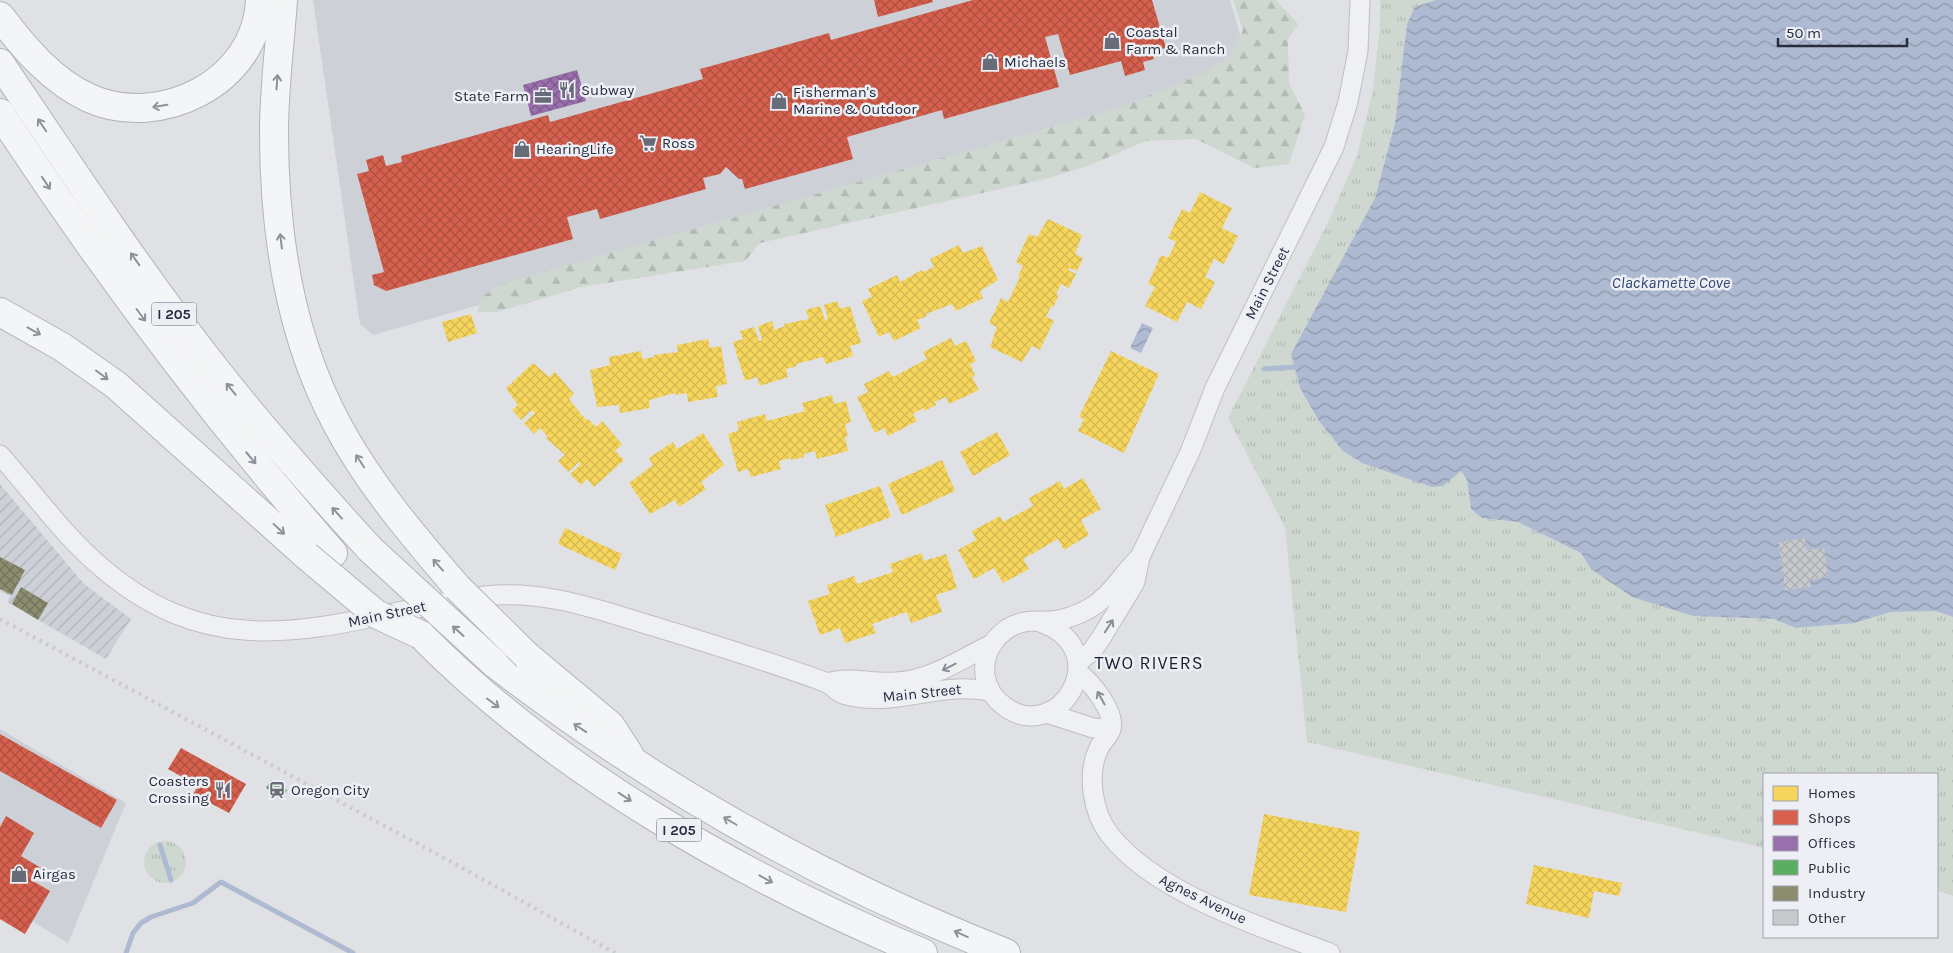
<svg xmlns="http://www.w3.org/2000/svg" width="1953" height="953" font-family="Karla,sans-serif">
	<style>
		.built { fill: #ced0d8 }
		.industrial { fill: url(#industrial-furrows) }
		.grass { fill: url(#grass-tufts) }
		.forest { fill: url(#forest-firs) }
		.water { fill: url(#water-waves) }
		.homes { fill: url(#homes-cross-hatch) }
		.shops { fill: url(#shops-cross-hatch) }
		.offices { fill: url(#offices-cross-hatch) }
		.public { fill: url(#public-cross-hatch) }
		.industry { fill: url(#industry-cross-hatch) }
		.lines { fill: none; stroke-linecap: round; stroke-linejoin: round }
		.stream { stroke: #aebad1; stroke-width: 5 }
		.building { fill: url(#building-cross-hatch) }
		.minor-casing { stroke: #bebfc3; stroke-width: 21 }
		.highway-casing { stroke: #b2b4ba; stroke-width: 30 }
		.minor { stroke: #eff0f2; stroke-width: 19 }
		.highway { stroke: #f4f5f6; stroke-width: 28 }
		.rail { stroke: #c9cacd; stroke-width: 4; stroke-dasharray: 2.5 5; stroke-linecap: butt }
		.highway-bridge-casing { stroke: #b2b4ba; stroke-width: 30; stroke-linecap: butt }
		.highway-bridge { stroke: #f4f5f6; stroke-width: 28 }
		.oneway { stroke: #8e919a }
		.oneway2 { stroke: #8b8e98 }
		.labels { text-anchor: middle; dominant-baseline: central; stroke-width: 5; stroke-linejoin: round; paint-order: stroke }
		.shield { fill: #edeff5; stroke: #626775; stroke-width: 1 }
		.shield-label { font-size: 14px; font-weight: bold; fill: #272d3e }
		.poi-label { font-size: 15px; fill: #272d3e; stroke: #edeff5; text-anchor: start }
		.street-label { font-size: 15px; fill: #272d3e; stroke: #edeff5 }
		.water-label { font-size: 16px; font-style: italic; fill: #314672; stroke: #edeff5 }
		.quarter-label { font-size: 18px; letter-spacing: 1px; fill: #191e2f; stroke: #edeff5 }
	</style>
	<defs>
		<pattern id="industrial-furrows" width="10" height="10" patternUnits="userSpaceOnUse" patternTransform="scale(1.25)"><rect width="10" height="10" fill="#ced0d8"/><path d="M-1 1l2-2M0 10L10 0M9 11l2-2" fill="none" stroke="#b1b3ba"/></pattern>
		<pattern id="grass-tufts" width="24" height="20" patternUnits="userSpaceOnUse" patternTransform="scale(1.25)"><rect width="24" height="20" fill="#cfd8d0"/><path d="M3 7l-1-3M5 7V3M7 7l1-3M15 17l-1-3M17 17v-4M19 17l1-3" fill="none" stroke="#b2bab4"/></pattern>
		<pattern id="forest-firs" width="22" height="20" patternUnits="userSpaceOnUse" patternTransform="scale(1.25)"><rect width="22" height="20" fill="#cfd8d0"/><path d="M5 1l3.5 6h-7zM16 11l3.5 6h-7z" fill="#b2bab4"/></pattern>
		<pattern id="water-waves" width="16" height="10" patternUnits="userSpaceOnUse" patternTransform="scale(1.25)"><rect width="16" height="10" fill="#aebad1"/><path d="M0 5q4-4 8 0t8 0" fill="none" stroke="#8e98ab"/></pattern>
		<pattern id="homes-cross-hatch" width="8" height="8" patternUnits="userSpaceOnUse" patternTransform="scale(1.25)"><rect width="8" height="8" fill="#f6d55c"/><path d="M0 0l8 8M0 8l8-8" fill="none" stroke="#d3b751"/></pattern>
		<pattern id="shops-cross-hatch" width="8" height="8" patternUnits="userSpaceOnUse" patternTransform="scale(1.25)"><rect width="8" height="8" fill="#d6604d"/><path d="M0 0l8 8M0 8l8-8" fill="none" stroke="#ae5041"/></pattern>
		<pattern id="offices-cross-hatch" width="8" height="8" patternUnits="userSpaceOnUse" patternTransform="scale(1.25)"><rect width="8" height="8" fill="#9970ab"/><path d="M0 0l8 8M0 8l8-8" fill="none" stroke="#7d5c8d"/></pattern>
		<pattern id="public-cross-hatch" width="8" height="8" patternUnits="userSpaceOnUse" patternTransform="scale(1.25)"><rect width="8" height="8" fill="#5aae61"/><path d="M0 0l8 8M0 8l8-8" fill="none" stroke="#4a8e51"/></pattern>
		<pattern id="industry-cross-hatch" width="8" height="8" patternUnits="userSpaceOnUse" patternTransform="scale(1.25)"><rect width="8" height="8" fill="#8c8c6e"/><path d="M0 0l8 8M0 8l8-8" fill="none" stroke="#72735c"/></pattern>
		<pattern id="building-cross-hatch" width="8" height="8" patternUnits="userSpaceOnUse" patternTransform="scale(1.25)"><rect width="8" height="8" fill="#c8c9cd"/><path d="M0 0l8 8M0 8l8-8" fill="none" stroke="#acadb1"/></pattern>
	</defs>
	<rect width="100%" height="100%" fill="#e0e1e5"/>
	<g class="built">
		<polygon points="313,0 1230,0 1255,85 373,335 360,324"/>
		<polygon points="0,729 126,803 68,943 32,921 25,934 0,919"/>
	</g>
	<polygon class="industrial" points="0,484 84,584 131,619 106,659 7,602 10,596 0,591"/>
	<g class="grass">
		<polygon points="1380,0 1435,0 1430,1 1407,24 1395,123 1375,198 1291,354 1300,388 1319,421 1343,451 1362,463 1443,486 1461,470 1467,480 1471,509 1482,518 1518,522 1581,553 1592,569 1693,616 1774,619 1796,628 1855,623 1890,612 1936,611 1953,617 1953,896 1937,890 1937,774 1764,774 1764,848 1307,742 1285,527 1228,418 1329,220 1357,156 1373,90 1380,25"/>
		<circle cx="165" cy="862" r="21"/>
	</g>
	<polygon class="forest" points="1233,0 1276,0 1298,24 1288,40 1289,83 1305,115 1289,164 1254,168 1196,139 1146,141 1088,166 1049,178 760,243 745,261 582,287 497,312 477,312 483,296 501,284 1118,108 1207,72 1229,57 1243,30"/>
	<g class="water">
		<polygon points="1435,0 1953,0 1953,617 1936,611 1890,612 1855,623 1796,628 1774,619 1693,616 1632,597 1591,569 1581,553 1518,522 1482,518 1471,509 1467,480 1461,471 1443,486 1432,487 1362,463 1343,451 1319,421 1300,388 1291,354 1375,198 1395,123 1407,24 1415,7"/>
		<polygon points="1142,323 1153,328 1141,353 1130,348"/>
	</g>
	<g class="homes">
		<polygon points="1200,192 1232,208 1222,228 1238,236 1224,264 1214,259 1205,277 1215,282 1201,309 1187,302 1177,322 1145,306 1155,287 1148,284 1161,255 1168,258 1176,242 1168,238 1182,209 1190,213"/>
		<polygon points="1048,219 1082,235 1075,254 1083,258 1077,271 1069,268 1068,270 1076,274 1069,288 1061,284 1056,294 1059,295 1053,307 1051,306 1046,317 1054,320 1040,350 1032,346 1022,362 990,347 997,327 989,323 1001,298 1008,302 1020,277 1018,276 1023,266 1016,262 1029,234 1037,237"/>
		<polygon points="959,245 963,253 982,246 998,280 980,291 983,298 956,311 952,304 926,314 927,316 917,320 921,328 894,341 889,332 879,337 862,301 872,297 868,289 897,275 900,282 922,270 923,272 934,267 930,259"/>
		<polygon points="837,301 840,309 850,306 861,343 850,346 853,356 826,364 823,357 796,364 797,366 786,369 788,377 760,386 757,377 745,381 733,342 743,339 740,331 754,327 759,341 762,340 758,326 772,321 774,330 785,326 784,324 809,319 806,310 820,306 825,320 828,319 824,305"/>
		<polygon points="471,314 477,333 448,342 442,322"/>
		<polygon points="951,338 955,346 966,341 976,361 970,364 975,375 972,377 979,390 949,404 946,397 935,402 936,405 924,411 923,408 913,414 917,421 888,436 884,428 875,433 857,397 868,392 864,384 889,371 893,377 927,359 923,352"/>
		<polygon points="708,339 710,348 721,346 727,384 716,386 718,397 688,402 687,393 676,395 675,393 649,400 650,408 620,413 619,405 597,407 590,370 610,365 609,357 641,351 642,359 654,357 654,355 678,352 677,345"/>
		<polygon points="1111,351 1159,374 1124,453 1078,431 1084,419 1079,417"/>
		<polygon points="533,363 549,377 555,372 574,394 569,399 586,420 588,419 596,427 602,421 622,444 615,451 624,460 594,487 587,479 581,485 570,474 581,464 579,462 568,472 558,461 565,455 546,438 548,437 540,428 534,434 524,423 535,413 532,410 521,420 512,410 518,405 506,388"/>
		<polygon points="832,395 834,404 846,401 851,422 845,424 848,436 845,437 848,451 817,459 815,451 804,454 804,457 791,460 791,458 779,461 781,469 751,477 748,469 738,472 728,434 739,430 737,422 765,414 767,421 805,411 802,403"/>
		<polygon points="997,432 1010,455 973,476 960,452"/>
		<polygon points="703,433 724,465 701,482 706,489 679,507 675,500 650,514 629,483 653,465 649,458 673,442 677,449"/>
		<polygon points="942,460 955,491 902,515 888,484"/>
		<polygon points="1083,478 1101,509 1081,520 1089,535 1064,550 1058,539 1023,559 1029,569 1003,583 994,568 974,579 958,550 976,540 972,531 1000,516 1003,522 1033,506 1029,498 1060,481 1064,489"/>
		<polygon points="880,486 891,517 836,537 825,505"/>
		<polygon points="565,528 622,554 615,570 558,544"/>
		<polygon points="921,553 924,561 946,554 957,588 936,595 942,612 911,623 907,612 872,624 876,633 845,643 840,628 820,635 808,601 830,594 827,585 854,576 857,584 893,572 890,564"/>
		<polygon points="1264,814 1360,832 1346,912 1249,895"/>
		<polygon points="1534,865 1622,883 1619,896 1594,891 1589,918 1526,904"/>
	</g>
	<g class="shops">
		<polygon points="874,0 932,0 933,2 878,17"/>
		<polygon points="973,0 1152,0 1166,48 1152,52 1154,59 1143,62 1145,70 1125,76 1121,61 1070,75 1058,34 1045,37 1059,87 944,119 942,110 847,137 853,159 745,189 742,179 739,179 726,167 720,174 703,178 706,189 600,219 597,209 567,217 573,239 386,291 374,285 372,275 384,272 357,174 369,171 366,160 383,155 386,166 402,162 401,156 548,115 550,122 703,79 700,69 711,66 829,33 831,40"/>
		<polygon points="0,734 117,800 101,828 0,771"/>
		<polygon points="181,748 246,784 229,813 193,794 198,786 168,769"/>
		<polygon points="6,816 34,833 21,856 41,868 33,881 50,891 25,934 0,919 0,827"/>
	</g>
	<polygon class="offices" points="577,70 586,101 531,116 523,85"/>
	<polygon class="public" points="271,780 287,790 283,798 266,788"/>
	<g class="industry">
		<polygon points="0,557 25,570 12,595 0,589"/>
		<polygon points="21,587 48,603 38,620 12,604"/>
	</g>
	<g class="lines">
		<g class="stream">
			<polyline points="1264,369 1295,367"/>
			<polyline points="160,845 171,880"/>
			<polyline points="126,953 133,933 141,923 151,917 193,903 221,882 353,953"/>
		</g>
	</g>
	<polygon class="building" points="1805,538 1806,550 1824,548 1828,577 1810,580 1811,587 1785,590 1779,542"/>
	<g class="lines">
		<g class="minor-casing">
			<g id="minor">
				<path d="M0 455C33 492 63 535 101 567 228 677 342 616 485 596 546 589 602 611 659 628 715 645 770 662 825 682 832 684 836 692 843 694 881 706 919 691 956 689 968 688 979 689 990 691"/>
				<path d="M1040 622C1119 650 1058 747 1004 706 994 699 987 687 985 675 982 650 1000 627 1024 622 1035 620 1047 622 1058 620 1069 618 1080 614 1090 608 1111 596 1123 573 1140 557"/>
				<polyline points="1078,662 1092,651 1101,638 1135,582 1140,557 1190,452 1215,388 1334,147 1348,102 1358,51 1360,0"/>
				<path d="M1078 673C1091 681 1116 713 1111 729 1109 736 1102 742 1099 748 1086 774 1093 814 1110 835 1155 893 1263 928 1330 953"/>
				<path d="M827 683C851 676 872 684 896 682 932 680 961 659 992 644"/>
				<polyline points="1047,713 1093,728 1111,729"/>
			</g>
		</g>
		<g class="highway-casing">
			<g id="highway">
				<path d="M283 0C280 44 274 88 274 132 274 232 290 338 338 426 369 484 414 537 457 587"/>
				<path d="M0 16C24 48 52 81 89 98 160 130 257 82 260 0"/>
				<path d="M0 63C70 167 139 272 216 370 265 432 317 491 370 549"/>
				<path d="M0 113C101 267 211 414 333 553"/>
				<polyline points="0,312 62,347 116,385 307,556"/>
				<path d="M421 635C556 772 745 879 923 953"/>
				<polyline points="527,656 610,725 629,754"/>
				<path d="M494 663C652 785 820 880 1006 953"/>
			</g>
		</g>
		<use href="#minor" class="minor"/>
		<use href="#highway" class="highway"/>
		<polyline class="rail" points="0,619 448,860 615,953"/>
		<g class="highway-bridge-casing">
			<g id="highway-bridge">
				<polyline points="370,549 494,663"/>
				<polyline points="307,556 376,614 421,635"/>
				<polyline points="457,587 527,656"/>
			</g>
		</g>
		<use href="#highway-bridge" class="highway-bridge"/>
	</g>
	<defs><path id="oneway-shaft" d="M-6 0H5M1.5-3L5.5 0L1.5 3" fill="none" stroke-width="1.6" stroke-linecap="round" stroke-linejoin="round" transform="scale(1.25)"/></defs>
	<g class="oneway">
		<use href="#oneway-shaft" transform="translate(277 82) rotate(-86)"/>
		<use href="#oneway-shaft" transform="translate(160 106) rotate(170)"/>
		<use href="#oneway-shaft" transform="translate(42 125) rotate(-124)"/>
		<use href="#oneway-shaft" transform="translate(46 183) rotate(56)"/>
		<use href="#oneway-shaft" transform="translate(281 241) rotate(-97)"/>
		<use href="#oneway-shaft" transform="translate(135 259) rotate(-125)"/>
		<use href="#oneway-shaft" transform="translate(141 315) rotate(53)"/>
		<use href="#oneway-shaft" transform="translate(34 331) rotate(29)"/>
		<use href="#oneway-shaft" transform="translate(102 375) rotate(37)"/>
		<use href="#oneway-shaft" transform="translate(231 389) rotate(-129)"/>
		<use href="#oneway-shaft" transform="translate(251 458) rotate(50)"/>
		<use href="#oneway-shaft" transform="translate(360 461) rotate(-123)"/>
		<use href="#oneway-shaft" transform="translate(337 513) rotate(-132)"/>
		<use href="#oneway-shaft" transform="translate(279 529) rotate(43)"/>
		<use href="#oneway-shaft" transform="translate(438 565) rotate(-131)"/>
		<use href="#oneway-shaft" transform="translate(458 631) rotate(-138)"/>
		<use href="#oneway-shaft" transform="translate(493 703) rotate(37)"/>
		<use href="#oneway-shaft" transform="translate(580 728) rotate(-146)"/>
		<use href="#oneway-shaft" transform="translate(625 797) rotate(33)"/>
		<use href="#oneway-shaft" transform="translate(730 821) rotate(-150)"/>
		<use href="#oneway-shaft" transform="translate(766 879) rotate(29)"/>
		<use href="#oneway-shaft" transform="translate(961 934) rotate(-156)"/>
	</g>
	<g class="oneway2">
		<use href="#oneway-shaft" transform="translate(1109 626) rotate(-57)"/>
		<use href="#oneway-shaft" transform="translate(949 667) rotate(153)"/>
		<use href="#oneway-shaft" transform="translate(1101 698) rotate(-119)"/>
	</g>
	<defs>
		<g id="shop-bare" transform="scale(1.35)"><path d="M-5-2.5h2.3a2.7 3.5 0 0 1 5.4 0H5L5.5 6h-11ZM-1.5-2.5h3a1.5 2.3 0 0 0-3 0Z" fill="#686c78" stroke="#edeff5" stroke-width="2.5" paint-order="stroke"/></g>
		<g id="restaurant-bare" transform="scale(1.35)"><path d="M-5-6h1v4h1v-4h1v4h1v-4h1v5L-1.5 .5V6h-2V.5L-5-1ZM5-6V6H3V1.5H1.5Q1.5-4 5-6Z" fill="#686c78" stroke="#edeff5" stroke-width="2.5" paint-order="stroke"/></g>
		<g id="office-bare" transform="scale(1.35)"><path d="M-6-3h4V-5.5h4V-3h4V5H-6ZM-1-4.5V-3h2v-1.5ZM-6 0V1H6V0Z" fill="#686c78" stroke="#edeff5" stroke-width="2.5" paint-order="stroke"/></g>
		<g id="supermarket-bare" transform="scale(1.35)"><path d="M-6-5.5h2.5l.6 2H6L4.5 2H-2.5L-4.4-4H-6ZM-1.5 3.2a1.3 1.3 0 1 0 .1 0ZM3 3.2a1.3 1.3 0 1 0 .1 0Z" fill="#686c78" stroke="#edeff5" stroke-width="2.5" paint-order="stroke"/></g>
		<g id="station-bare" transform="scale(1.35)"><path d="M-3-6H3Q5-6 5-4V2Q5 4 3 4L4.5 6H3L1.5 4h-3L-3 6H-4.5L-3 4Q-5 4-5 2V-4Q-5-6-3-6ZM-3.5-4v3h7v-3ZM-3.5 1v1.5H-2V1ZM2 1v1.5H3.5V1Z" fill="#686c78" stroke="#edeff5" stroke-width="2.5" paint-order="stroke"/></g>
	</defs>
	<g fill-rule="evenodd">
		<use href="#shop-bare" x="1112" y="41"/>
		<use href="#shop-bare" x="990" y="62"/>
		<use href="#restaurant-bare" x="567" y="90"/>
		<use href="#office-bare" x="543" y="96"/>
		<use href="#shop-bare" x="779" y="101"/>
		<use href="#supermarket-bare" x="648" y="143"/>
		<use href="#shop-bare" x="522" y="149"/>
		<use href="#restaurant-bare" x="223" y="790"/>
		<use href="#station-bare" x="277" y="790"/>
		<use href="#shop-bare" x="19" y="874"/>
	</g>
	<g class="labels">
		<g class="shield">
			<rect x="151.5" y="302.5" width="45" height="23" rx="4"/>
			<rect x="656.5" y="818.5" width="45" height="23" rx="4"/>
		</g>
		<g class="shield-label">
			<text x="174" y="314">I 205</text>
			<text x="679" y="830">I 205</text>
		</g>
		<g class="poi-label">
			<text x="1126" y="32">Coastal<tspan x="1126" dy="17">Farm &amp; Ranch</tspan></text>
			<text x="1004" y="62">Michaels</text>
			<text x="581" y="90">Subway</text>
			<text x="793" y="92">Fisherman's<tspan x="793" dy="17">Marine &amp; Outdoor</tspan></text>
			<text x="529" y="96" text-anchor="end">State Farm</text>
			<text x="662" y="143">Ross</text>
			<text x="536" y="149">HearingLife</text>
			<text x="209" y="781" text-anchor="end">Coasters<tspan x="209" dy="17">Crossing</tspan></text>
			<text x="291" y="790">Oregon City</text>
			<text x="33" y="874">Airgas</text>
		</g>
		<g class="street-label">
			<text transform="translate(1267 283) rotate(-63)">Main Street</text>
			<text transform="translate(387 614) rotate(-12)">Main Street</text>
			<text transform="translate(922 693) rotate(-6)">Main Street</text>
			<text transform="translate(1203 899) rotate(26)">Agnes Avenue</text>
		</g>
		<g class="water-label">
			<text x="1671" y="282">Clackamette Cove</text>
		</g>
		<g class="quarter-label">
			<text x="1149" y="663">TWO RIVERS</text>
		</g>
	</g>
	<rect x="1763" y="773" width="175" height="165" fill="#edeff5" stroke="#9ea1ac"/>
	<rect x="1773" y="786" width="25" height="15" fill="#f6d55c" stroke="#9ea1ac"/>
	<text x="1808" y="798" font-size="15" fill="#272d3e">Homes</text>
	<rect x="1773" y="810" width="25" height="15" fill="#d6604d" stroke="#9ea1ac"/>
	<text x="1808" y="823" font-size="15" fill="#272d3e">Shops</text>
	<rect x="1773" y="836" width="25" height="15" fill="#9970ab" stroke="#9ea1ac"/>
	<text x="1808" y="848" font-size="15" fill="#272d3e">Offices</text>
	<rect x="1773" y="860" width="25" height="15" fill="#5aae61" stroke="#9ea1ac"/>
	<text x="1808" y="873" font-size="15" fill="#272d3e">Public</text>
	<rect x="1773" y="886" width="25" height="15" fill="#8c8c6e" stroke="#9ea1ac"/>
	<text x="1808" y="898" font-size="15" fill="#272d3e">Industry</text>
	<rect x="1773" y="910" width="25" height="15" fill="#c8c9cd" stroke="#9ea1ac"/>
	<text x="1808" y="923" font-size="15" fill="#272d3e">Other</text>
	<path d="M1778 38v8h129v-8" fill="none" stroke="#272d3e" stroke-width="2.5"/>
	<text x="1786" y="38" font-size="15" fill="#272d3e" stroke="#edeff5" stroke-width="4" paint-order="stroke">50 m</text>
</svg>
